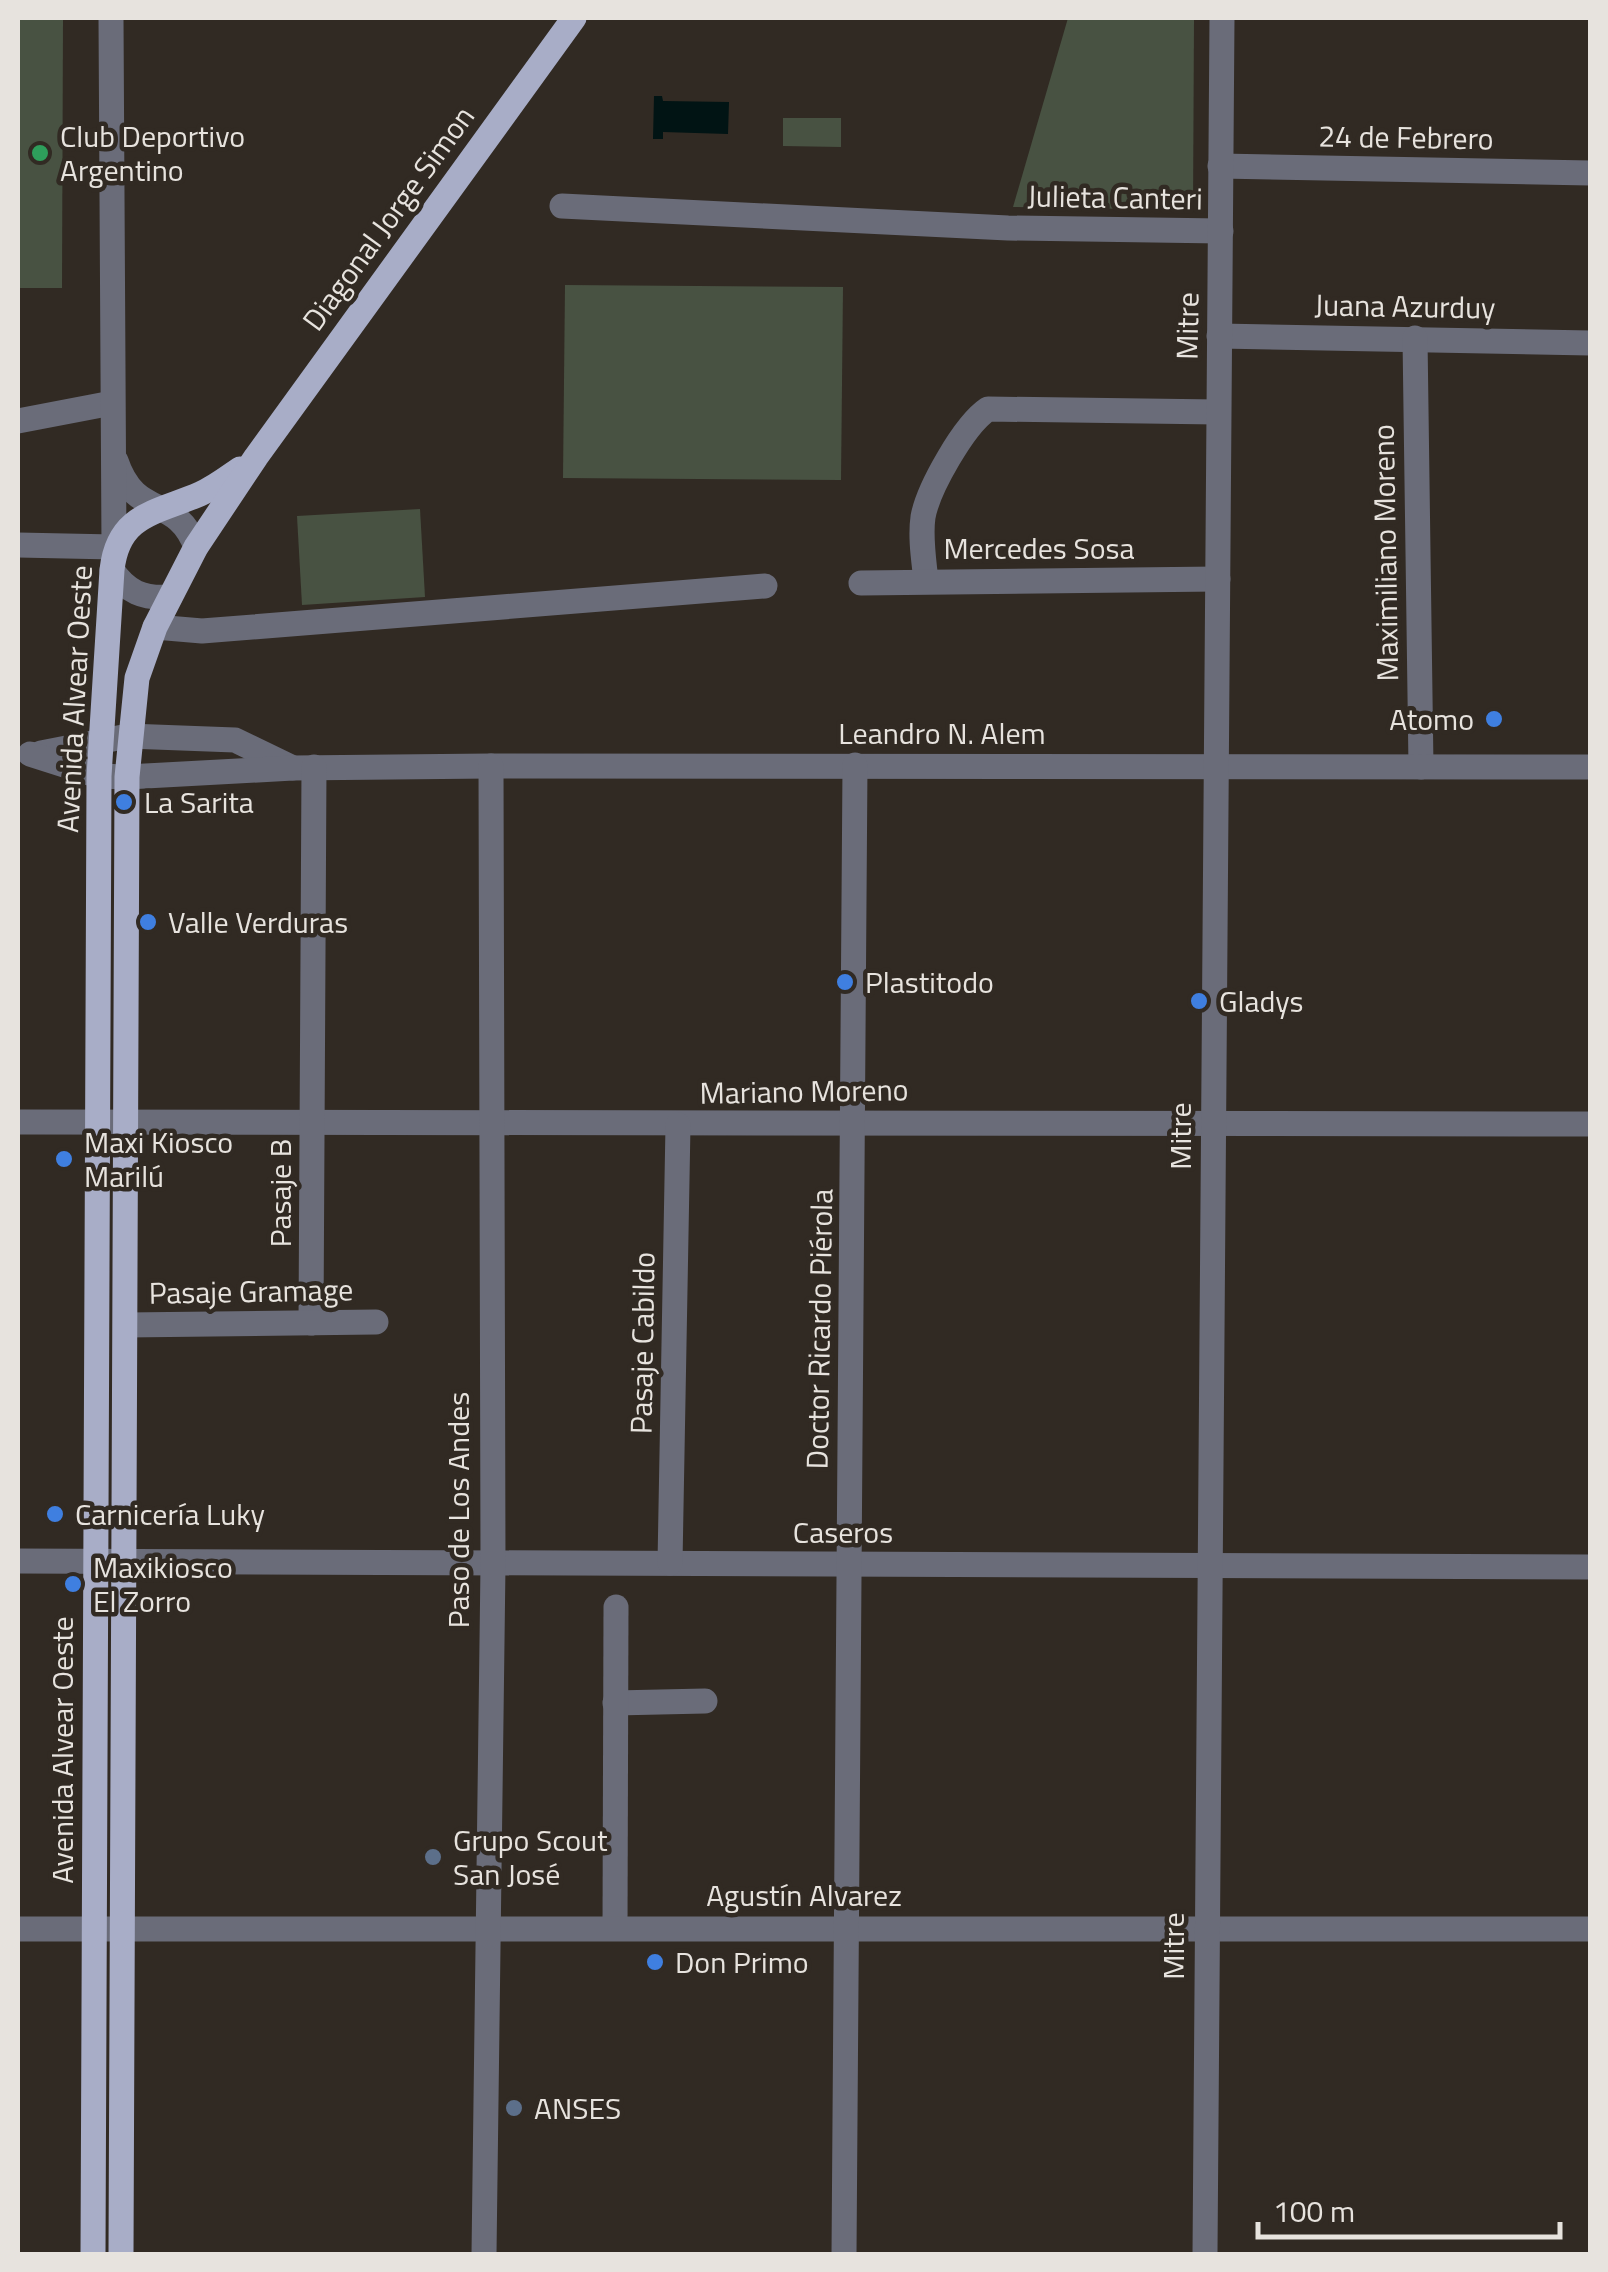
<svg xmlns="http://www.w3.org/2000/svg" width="1608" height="2272" font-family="'Titillium Web',sans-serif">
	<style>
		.green { fill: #485242 }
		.water { fill: #011414 }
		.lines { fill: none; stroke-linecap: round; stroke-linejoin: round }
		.minor { stroke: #6a6c79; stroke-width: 25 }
		.major { stroke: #a8adc7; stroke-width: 25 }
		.leisure-dot { fill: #2e9e5b; stroke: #312a23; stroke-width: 4 }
		.shop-dot { fill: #3f7fe0; stroke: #312a23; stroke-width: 4 }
		.service-dot { fill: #5c6f8a; stroke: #312a23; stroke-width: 4 }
		.labels { text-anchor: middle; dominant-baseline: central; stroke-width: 9; stroke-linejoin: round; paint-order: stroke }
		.poi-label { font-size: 30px; fill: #e7e3de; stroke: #312a23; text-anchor: start }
		.street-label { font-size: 30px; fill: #e7e3de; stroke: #312a23 }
	</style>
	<rect width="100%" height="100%" fill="#312a23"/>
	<g class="green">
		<polygon points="18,18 63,18 62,288 18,288"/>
		<polygon points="1068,18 1194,18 1193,210 1013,207"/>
		<polygon points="783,118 841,118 841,147 783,146"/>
		<polygon points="565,285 843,287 841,480 563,478"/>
		<polygon points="420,509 425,597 302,605 297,516"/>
	</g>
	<polygon class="water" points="654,96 662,96 663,101 729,102 728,134 663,132 663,139 653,139"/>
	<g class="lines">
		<g class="minor">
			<polyline points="1220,166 1590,173"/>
			<polyline points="562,206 1008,228 1221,231"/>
			<polyline points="1219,336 1590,343"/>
			<polyline points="1415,338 1421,767"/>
			<polyline points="18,421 112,403"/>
			<path d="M116 461C136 521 176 493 196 547"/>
			<polyline points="18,545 114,547 111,18"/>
			<path d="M112 570C127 592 143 599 170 597"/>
			<path d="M926 581C924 561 920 538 923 517 928 489 964 425 988 409L1218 412"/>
			<polyline points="861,583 1218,579"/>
			<polyline points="155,627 202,631 765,586"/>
			<polyline points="41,753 128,736 235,740 293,768"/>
			<polyline points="30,754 99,776 127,777 293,768 491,766 1590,767"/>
			<polyline points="18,1122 1590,1124"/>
			<polyline points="311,1323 314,767"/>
			<polyline points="126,1325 376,1322"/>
			<polyline points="18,1561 1590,1567"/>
			<polyline points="670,1563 678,1125"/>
			<polyline points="615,1703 705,1701"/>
			<polyline points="615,1927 616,1607"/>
			<polyline points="18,1929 1590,1929"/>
			<polyline points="484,2254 493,1565 491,766"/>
			<polyline points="844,2254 855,765"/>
			<polyline points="1205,2254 1222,18"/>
		</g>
		<g class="major">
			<path d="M93 2254 99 776 112 570C118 514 156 513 200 494 214 488 227 478 240 469"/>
			<polyline points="121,2254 127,777 137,678 155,627 196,547 256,457 574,18"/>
		</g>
	</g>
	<circle class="leisure-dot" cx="40" cy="153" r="10"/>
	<g class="shop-dot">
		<circle cx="1494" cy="719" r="10"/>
		<circle cx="124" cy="802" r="10"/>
		<circle cx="148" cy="922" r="10"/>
		<circle cx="845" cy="982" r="10"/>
		<circle cx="1199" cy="1001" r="10"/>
		<circle cx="64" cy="1159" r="10"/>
		<circle cx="55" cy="1514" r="10"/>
		<circle cx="73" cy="1584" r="10"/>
		<circle cx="655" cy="1962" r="10"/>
	</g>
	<g class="service-dot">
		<circle cx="433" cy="1857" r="10"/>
		<circle cx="514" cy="2108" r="10"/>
	</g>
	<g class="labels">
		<g class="poi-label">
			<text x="60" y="136">Club Deportivo<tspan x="60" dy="34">Argentino</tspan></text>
			<text x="1474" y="719" text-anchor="end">Atomo</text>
			<text x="144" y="802">La Sarita</text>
			<text x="168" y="922">Valle Verduras</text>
			<text x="865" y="982">Plastitodo</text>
			<text x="1219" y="1001">Gladys</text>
			<text x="84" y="1142">Maxi Kiosco<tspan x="84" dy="34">Marilú</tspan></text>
			<text x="75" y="1514">Carnicería Luky</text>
			<text x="93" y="1567">Maxikiosco<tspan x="93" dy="34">El Zorro</tspan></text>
			<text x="453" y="1840">Grupo Scout<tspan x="453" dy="34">San José</tspan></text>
			<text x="675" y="1962">Don Primo</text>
			<text x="534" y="2108">ANSES</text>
		</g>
		<g class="street-label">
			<text transform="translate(1406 137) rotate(1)">24 de Febrero</text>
			<text transform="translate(1115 197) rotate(1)">Julieta Canteri</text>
			<text transform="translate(388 218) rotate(-54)">Diagonal Jorge Simon</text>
			<text transform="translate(1405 306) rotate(1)">Juana Azurduy</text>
			<text transform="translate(1187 326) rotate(-89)">Mitre</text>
			<text x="1039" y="548">Mercedes Sosa</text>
			<text transform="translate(1385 553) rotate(-91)">Maximiliano Moreno</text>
			<text transform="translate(74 699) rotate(-87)">Avenida Alvear Oeste</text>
			<text x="942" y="733">Leandro N. Alem</text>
			<text transform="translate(804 1091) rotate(-1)">Mariano Moreno</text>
			<text transform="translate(1180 1136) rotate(-90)">Mitre</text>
			<text transform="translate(280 1193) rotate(-90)">Pasaje B</text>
			<text transform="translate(251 1291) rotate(-1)">Pasaje Gramage</text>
			<text transform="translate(819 1329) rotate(-89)">Doctor Ricardo Piérola</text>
			<text transform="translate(642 1343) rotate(-89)">Pasaje Cabildo</text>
			<text transform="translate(458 1510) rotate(-90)">Paso de Los Andes</text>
			<text x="843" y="1532">Caseros</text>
			<text transform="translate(62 1750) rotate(-90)">Avenida Alvear Oeste</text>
			<text x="804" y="1895">Agustín Alvarez</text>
			<text transform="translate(1173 1946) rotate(-90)">Mitre</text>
		</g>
	</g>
	<rect width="1608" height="2272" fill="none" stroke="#e7e3de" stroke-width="40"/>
	<path d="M1258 2222v15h302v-15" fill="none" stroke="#e7e3de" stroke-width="5"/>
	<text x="1273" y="2222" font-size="30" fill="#e7e3de" stroke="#312a23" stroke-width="8" paint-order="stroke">100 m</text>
</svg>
